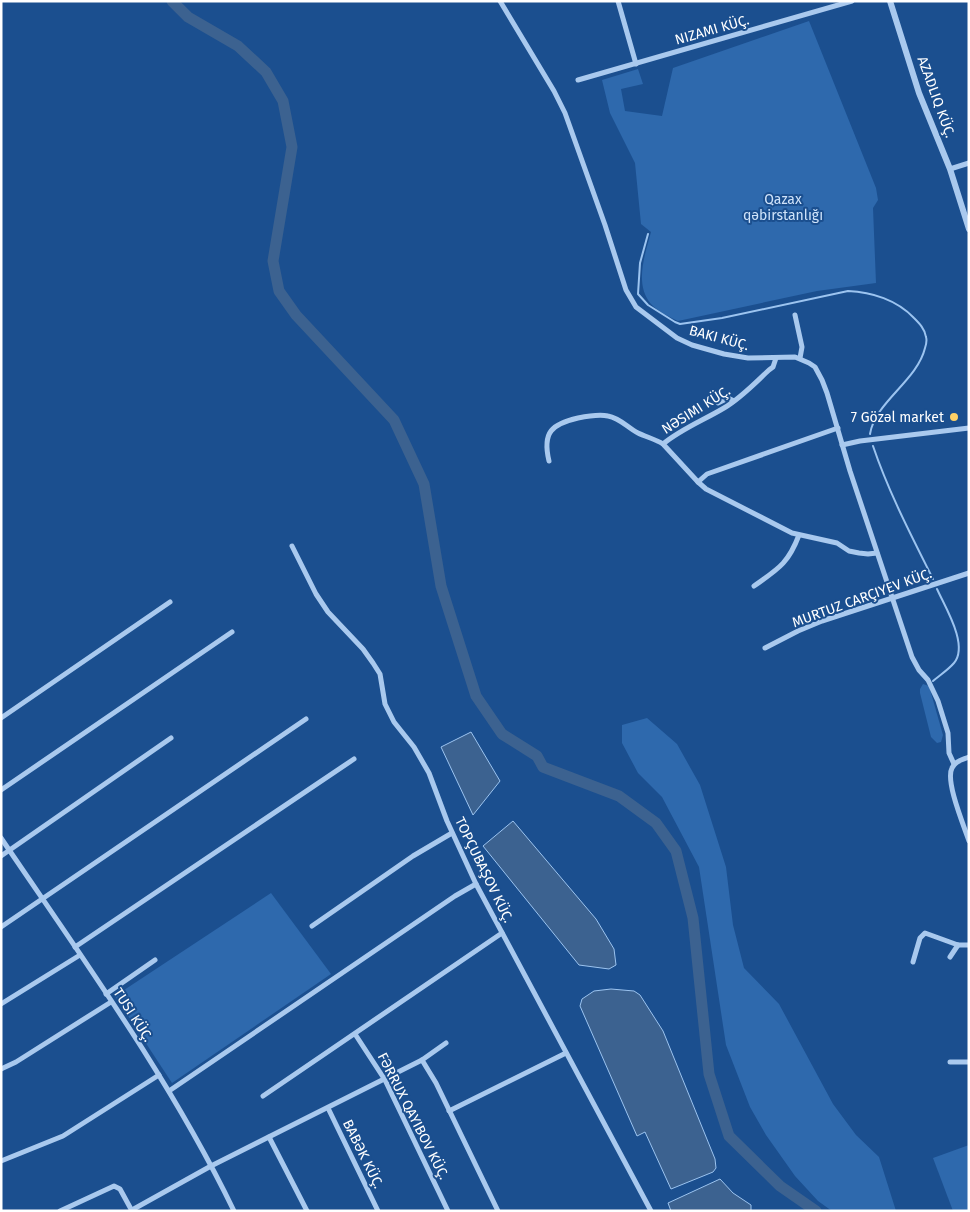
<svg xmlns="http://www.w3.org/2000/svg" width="970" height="1212" font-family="'Fira Sans',sans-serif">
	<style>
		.green { fill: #2e69ad }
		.water { fill: #3c6290; stroke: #9cc4f0 }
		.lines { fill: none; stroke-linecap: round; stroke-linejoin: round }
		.stream { stroke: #9cc4f0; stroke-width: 2 }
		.river { stroke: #3c6290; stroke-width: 11 }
		.minor { stroke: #a9c9ee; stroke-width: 5 }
		.tertiary { stroke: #a9c9ee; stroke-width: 6 }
		.poi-dot { fill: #ffd166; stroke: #1b4f8f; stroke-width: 2 }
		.labels { text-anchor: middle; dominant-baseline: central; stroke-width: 4; stroke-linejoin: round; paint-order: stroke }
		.street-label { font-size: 14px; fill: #fff; stroke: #1b4f8f }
		.park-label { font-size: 14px; fill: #cfe3fa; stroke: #1b4f8f }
		.poi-label { font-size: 14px; fill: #fff; stroke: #1b4f8f; text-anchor: end }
	</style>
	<rect width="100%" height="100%" fill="#1b4f8f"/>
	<g class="green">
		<path d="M809 21 876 188 878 200 873 208 876 283 817 291 678 321C670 317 657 311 651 304 634 284 645 255 651 232L641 224 635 163 610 113 602 80 638 69 643 84 621 89 625 111 662 116 673 68Z"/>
		<polygon points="923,684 929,686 943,735 941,742 937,743 931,737 920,693 920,689"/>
		<polygon points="647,718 677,744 700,785 726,867 733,925 744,968 779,1004 833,1104 856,1135 879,1157 896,1211 832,1211 818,1201 795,1176 766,1135 750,1107 726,1045 699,867 662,797 638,773 622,743 622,725"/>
		<polygon points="271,893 331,974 172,1083 115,996"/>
		<polygon points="969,1145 969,1211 953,1211 933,1158"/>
	</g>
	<g class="water">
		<polygon points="471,732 500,781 473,815 441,747"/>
		<polygon points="513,821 596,919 614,949 616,965 609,969 579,965 483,846"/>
		<polygon points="611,989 634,991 640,995 663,1031 715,1159 716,1168 713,1172 671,1189 645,1132 637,1136 580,1006 582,999 594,991"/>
		<polygon points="720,1179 733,1193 751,1205 751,1211 671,1211 668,1203"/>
	</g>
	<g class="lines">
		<g class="stream">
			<path d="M648 234 640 263 638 294 648 305 675 322 680 324 722 318 848 291C872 292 897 300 914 318 919 323 925 329 926 337 927 340 926 345 925 348 917 381 875 402 870 434"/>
			<path d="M873 446C889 493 911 535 933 579"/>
			<path d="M933 681C940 675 948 670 954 663 969 645 945 607 937 589"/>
		</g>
		<polyline class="river" points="172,1 188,17 238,46 266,72 283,101 292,147 273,261 279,291 296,315 394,420 424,484 441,586 476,696 502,734 537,756 543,767 619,796 656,823 676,851 693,918 709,1074 729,1136 780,1186 816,1211"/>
		<g class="minor">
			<polyline points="500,1 554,91 565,113 605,225 626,290 636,307 677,338 692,345 724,354 748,358 795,357 809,363 815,367 822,380 827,393 850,471 912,657 919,670 928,680 938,701 948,733 949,753 954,764"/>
			<polyline points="618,1 636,64"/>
			<polyline points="578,80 852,1"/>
			<polyline points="950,169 969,163"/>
			<polyline points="795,315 802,347 800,358"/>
			<path d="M776 358 773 367 769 370C755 383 741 398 724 408 704 420 681 429 663 444L698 482 707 474 838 428"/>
			<polyline points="718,403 728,398 734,401"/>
			<polyline points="842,445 860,441 969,428"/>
			<path d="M549 461C542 432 552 424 578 418 588 416 598 414 608 416 620 418 628 428 638 433 646 437 655 439 663 444"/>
			<polyline points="698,482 706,489 792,533 837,543 849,551 859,553 868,554 877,553"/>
			<polyline points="292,546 316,594 328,612 363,649 373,663 380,674 385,704 394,722 414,747 429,773 447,821 476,884 651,1211"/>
			<path d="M754 586C778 569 788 564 799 535"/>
			<polyline points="765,648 798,631 822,621 969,573"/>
			<polyline points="1,718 170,602"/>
			<path d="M969 757C962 760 955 761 952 768 945 781 964 826 969 841"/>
			<polyline points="1,790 232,632"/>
			<path d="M1 838C83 959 170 1079 234 1211"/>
			<polyline points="1,856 171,738"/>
			<polyline points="312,926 413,856 452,833"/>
			<polyline points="1,927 306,719"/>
			<polyline points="75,947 354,759"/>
			<polyline points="950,957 958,945"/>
			<polyline points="913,962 920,938 925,933 958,945 969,945"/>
			<polyline points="106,994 155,960"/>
			<polyline points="1,1004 80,955"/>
			<polyline points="355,1034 385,1080 448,1211"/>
			<polyline points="422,1060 436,1083 498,1211"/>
			<polyline points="950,1062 969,1062"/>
			<polyline points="1,1069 16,1062 111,1002"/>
			<polyline points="169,1091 455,896 476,884"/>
			<polyline points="263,1096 502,933"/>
			<polyline points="328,1108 378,1211"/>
			<polyline points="449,1111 566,1053"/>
			<polyline points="269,1137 307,1211"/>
			<polyline points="1,1161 63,1136 159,1075"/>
			<polyline points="132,1210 211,1166 422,1060 446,1043"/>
			<polyline points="60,1211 114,1186 120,1189 132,1211"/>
		</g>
		<polyline class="tertiary" points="890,1 919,93 950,169 969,229"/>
	</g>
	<circle class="poi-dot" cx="954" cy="417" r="5"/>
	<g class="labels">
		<g class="street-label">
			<text transform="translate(712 30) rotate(-16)">NIZAMI KÜÇ.</text>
			<text transform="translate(936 97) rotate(70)">AZADLIQ KÜÇ.</text>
			<text transform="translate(719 338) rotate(15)">BAKI KÜÇ.</text>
			<text transform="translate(696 410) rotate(-32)">NƏSIMI KÜÇ.</text>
			<text transform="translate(862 598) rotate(-20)">MURTUZ CARÇIYEV KÜÇ.</text>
			<text transform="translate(484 870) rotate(64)">TOPÇUBAŞOV KÜÇ.</text>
			<text transform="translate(133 1015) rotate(57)">TUSI KÜÇ.</text>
			<text transform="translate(413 1116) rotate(63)">FƏRRUX QAYIBOV KÜÇ.</text>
			<text transform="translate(363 1154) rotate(64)">BABƏK KÜÇ.</text>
		</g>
		<g class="park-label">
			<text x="783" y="199">Qazax<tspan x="783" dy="16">qəbirstanlığı</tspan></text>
		</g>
		<g class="poi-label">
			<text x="944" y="417">7 Gözəl market</text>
		</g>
	</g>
	<rect width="970" height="1212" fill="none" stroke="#ffffff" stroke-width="5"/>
</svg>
